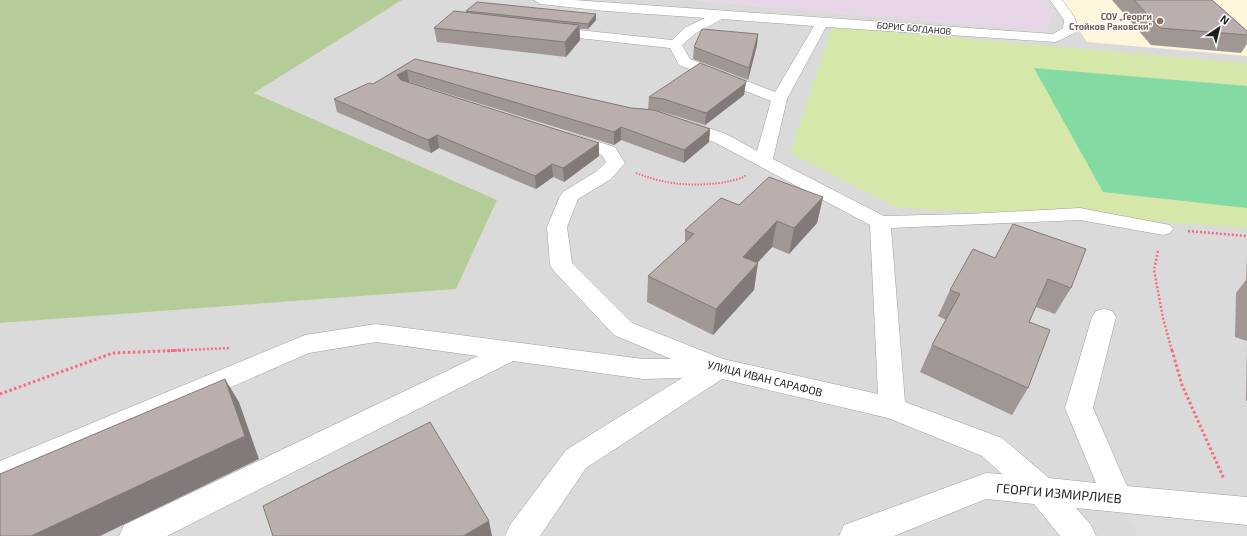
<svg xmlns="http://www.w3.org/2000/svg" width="1247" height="536" font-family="'Exo 2',sans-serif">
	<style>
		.residential { fill: #dbdada }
		.industrial { fill: #e6d5e7 }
		.education { fill: #fef5db }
		.grass { fill: #d6e7aa }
		.forest { fill: #b4cc98 }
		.pitch { fill: #83dba3 }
		.parking { fill: #ddd }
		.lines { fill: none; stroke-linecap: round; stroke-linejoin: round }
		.minor-casing { stroke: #9e9e9e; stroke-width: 1 }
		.path-far2 { stroke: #f56c7f; stroke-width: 2; stroke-dasharray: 1.5 1.5; stroke-linecap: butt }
		.path-far1 { stroke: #f56c7f; stroke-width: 2.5; stroke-dasharray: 2 2; stroke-linecap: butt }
		.path { stroke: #f56c7f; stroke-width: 3; stroke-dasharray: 2.5 2.5; stroke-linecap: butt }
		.minor { fill: #fff; fill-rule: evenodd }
		.wall { fill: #a09694 }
		.shaded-wall { fill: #827a78 }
		.building { fill: #baafac; stroke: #827a78 }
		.education-dot { fill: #8d6e63; stroke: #fff; stroke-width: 1.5 }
		.labels { text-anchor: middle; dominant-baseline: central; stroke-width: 3; stroke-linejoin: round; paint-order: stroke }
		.far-education-label { font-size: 9px; font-weight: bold; fill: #785e54; stroke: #fff; text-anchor: end }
		.far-street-label { font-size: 9px; fill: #1d1d1d; stroke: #fff }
		.street-label { font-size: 11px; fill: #1d1d1d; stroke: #fff }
		.near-street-label { font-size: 13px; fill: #1d1d1d; stroke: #fff }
	</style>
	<rect width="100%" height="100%" fill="#eee7e3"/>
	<polygon class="residential" points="402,0 691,0 1046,31 1052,10 1045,0 1247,0 1247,536 0,536 0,323 456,289 497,200 254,93"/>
	<polygon class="industrial" points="691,0 1045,0 1052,10 1046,31"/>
	<polygon class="education" points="1059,0 1247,0 1247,56 1087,42"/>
	<polygon class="grass" points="832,27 1247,63 1247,228 1150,221 898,208 790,153"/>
	<polygon class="forest" points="0,0 402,0 254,93 497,200 456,289 0,323"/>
	<polygon class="pitch" points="1034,68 1247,86 1247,208 1103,192"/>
	<polygon class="parking" points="1124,509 1247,520 1247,536 1138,536"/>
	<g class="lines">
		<g class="minor-casing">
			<path id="minor" d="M534 0H574L1053 34 1063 28 1064 20 1050 0H1062C1068 9 1082 22 1075 33L1056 42 826 27 787 99 773 159 884 216 967 214 1080 208 1170 225 1173 229 1170 233 1163 235 1080 220 891 228 905 402 1002 438 1049 478 1096 483 1065 408 1092 317 1096 311 1104 309 1112 311 1116 317 1093 408 1127 486 1247 497V525L1076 508 1091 525 1096 536H1060L1034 504 986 499 894 536H839L844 525 855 521 986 473 1002 474 982 456 888 418 722 379 586 468 540 536H505L510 525 566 450 682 378 643 379 513 361 167 536H119L124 525 478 356 376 342 309 353 0 488V461L305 335 376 324 643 359H671L614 335 553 270 550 265 547 227 560 196 563 192 597 171 606 162 602 155 564 142 561 138 564 134 570 133 615 147 625 163 611 179 578 199 567 227 572 263 632 323 723 359 878 394 870 225 714 142 676 129 674 125 676 121 682 120 688 121 726 134 757 151 771 101 679 65 670 48 551 35 546 34 544 31 546 28 551 27 672 40 686 27 705 18 605 11 540 4ZM722 19 814 26 775 92 690 59 682 45 696 33Z"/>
		</g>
		<path class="path-far2" d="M636 173C666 185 694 187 726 182 732 180 741 180 746 175"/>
		<g class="path-far1">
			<polyline points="1188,231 1247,236"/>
			<polyline points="1158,251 1154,270 1163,318 1172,351"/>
			<polyline points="163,351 230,348"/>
		</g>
		<g class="path">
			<polyline points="1172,350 1182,385 1224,479"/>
			<polyline points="0,394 113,353 186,350"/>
		</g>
		<use href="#minor" class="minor"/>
	</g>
	<g class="wall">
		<polygon points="1112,0 1212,0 1247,31 1247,44 1241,53 1151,45"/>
		<polygon points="466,11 596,14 596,20 588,29 580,29 580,40 566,57 437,42 434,28 466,12"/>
		<polygon points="758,34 757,45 748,80 693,59 694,47"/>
		<polygon points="415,59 631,108 648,109 649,97 746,81 744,95 705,125 663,112 656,110 710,129 709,142 684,163 621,140 614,145 409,82 408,82 599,143 599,156 564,182 553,177 536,189 439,148 431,153 337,112 334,99 373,84"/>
		<polygon points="823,197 817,223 789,254 772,247 757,263 754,290 713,335 647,302 648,276 685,242 685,230"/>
		<polygon points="1247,256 1247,341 1235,337 1236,293 1246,280"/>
		<polygon points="995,258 1071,288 1055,314 1036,307 1029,322 1028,388 1012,415 920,372 932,345 946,320 938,316 950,290"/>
		<polygon points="1247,344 1247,401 1246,401"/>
	</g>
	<g class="shaded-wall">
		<polygon points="596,14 596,20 588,29 588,24"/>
		<polygon points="579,25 580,40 566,57 565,42"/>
		<polygon points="758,34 757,45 748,80 749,68"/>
		<polygon points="407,70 409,82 400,87 397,75"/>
		<polygon points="746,81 744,95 705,125 706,113"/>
		<polygon points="621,127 621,140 614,145 614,132"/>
		<polygon points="710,129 709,142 684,163 684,150"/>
		<polygon points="437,135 439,148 431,153 428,140"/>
		<polygon points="599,143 599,156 564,182 563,168"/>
		<polygon points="552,164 553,177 536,189 535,176"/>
		<polygon points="823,197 817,223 789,254 794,228"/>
		<polygon points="777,221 772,247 739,283 743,257"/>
		<polygon points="758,263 754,290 713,335 716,309"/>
		<polygon points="225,379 239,402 259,459 100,536 31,536"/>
		<polygon points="489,521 492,536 463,536"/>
	</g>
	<g class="building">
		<polygon points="1134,0 1212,0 1247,31 1247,35 1160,28"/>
		<polygon points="477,2 596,14 588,24 466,11"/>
		<polygon points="454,11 579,25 565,42 434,28"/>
		<polygon points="702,29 758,34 749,68 694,47"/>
		<polygon points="415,59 631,108 654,110 710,129 684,150 621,127 614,132 407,70 397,75 401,80 599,143 563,168 552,164 535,176 437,135 428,140 334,99 369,83 373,84"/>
		<polygon points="700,63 746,81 746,83 706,113 664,99 649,97"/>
		<polygon points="769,177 823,197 794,228 777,221 743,257 758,263 716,309 648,276 694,234 685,230 721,198 739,205"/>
		<polygon points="1013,224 1086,249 1071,288 1048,279 1029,322 1050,330 1028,388 932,345 960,294 950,290 973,249 995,258"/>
		<polygon points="225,379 245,436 31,536 0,536 0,474"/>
		<polygon points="430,422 489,521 463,536 273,536 263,506"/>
	</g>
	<circle class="education-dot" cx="1160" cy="21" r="4"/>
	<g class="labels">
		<g class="far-education-label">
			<text x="1152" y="16">СОУ „Георги<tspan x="1152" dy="10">Стойков Раковски”</tspan></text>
		</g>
		<g class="far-street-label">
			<text transform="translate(914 28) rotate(5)">БОРИС БОГДАНОВ</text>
		</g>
		<g class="street-label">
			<text transform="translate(765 378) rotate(14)">УЛИЦА ИВАН САРАФОВ</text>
		</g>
		<g class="near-street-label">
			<text transform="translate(1059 493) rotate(5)">ГЕОРГИ ИЗМИРЛИЕВ</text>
		</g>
	</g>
	<g transform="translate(1219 28) rotate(35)" stroke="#ffffff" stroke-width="3" paint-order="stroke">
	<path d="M0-3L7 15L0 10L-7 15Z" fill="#1d1d1d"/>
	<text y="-6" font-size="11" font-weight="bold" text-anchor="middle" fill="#1d1d1d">N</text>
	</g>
</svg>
